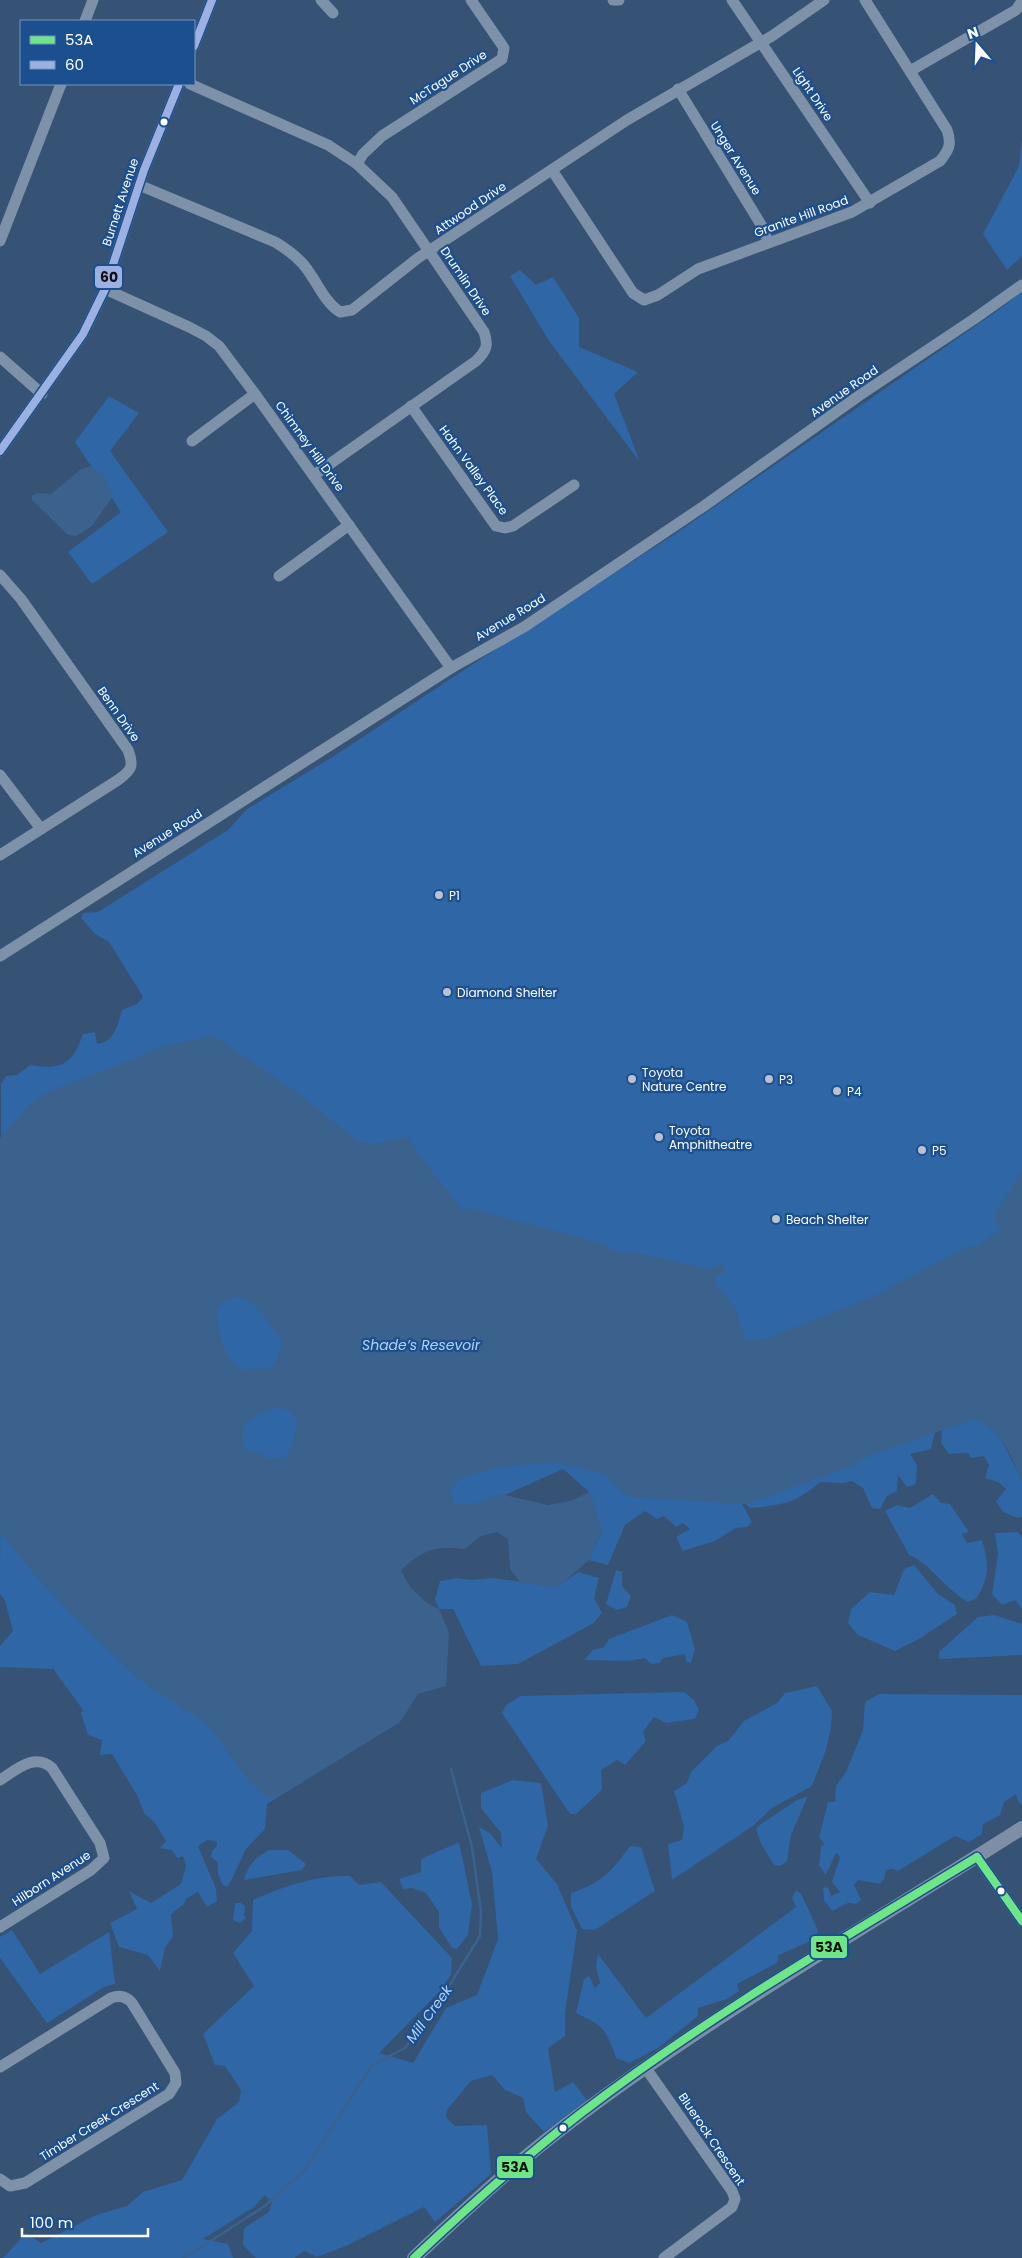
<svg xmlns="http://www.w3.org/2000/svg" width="1022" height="2258" font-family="Poppins,sans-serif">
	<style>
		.green { fill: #2f66a5 }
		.water { fill: #3b618d; fill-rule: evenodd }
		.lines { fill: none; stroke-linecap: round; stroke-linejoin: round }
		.stream { stroke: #3b618d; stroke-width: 2.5 }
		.minor { stroke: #7d92a8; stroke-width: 11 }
		.major { stroke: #7d8ea7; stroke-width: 14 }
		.bus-1-casing { stroke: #1b4f8f; stroke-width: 11 }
		.bus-2-casing { stroke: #1b4f8f; stroke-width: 11 }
		.bus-1 { stroke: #6ee688; stroke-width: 8 }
		.bus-2 { stroke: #9db0e2; stroke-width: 8 }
		.bus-dot { fill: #fff; stroke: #1b4f8f; stroke-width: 2 }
		.poi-dot { fill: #b9c2ce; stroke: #1b4f8f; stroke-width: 2 }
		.labels { text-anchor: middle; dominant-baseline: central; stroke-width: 4.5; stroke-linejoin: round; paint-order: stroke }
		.street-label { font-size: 12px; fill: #fff; stroke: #1b4f8f }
		.poi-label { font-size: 12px; fill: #fff; stroke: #1b4f8f; text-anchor: start }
		.water-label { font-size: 14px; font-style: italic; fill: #b5d3f5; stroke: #1b4f8f }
		.line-badge { stroke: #1b4f8f; stroke-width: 2 }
		.pale-badge-label { font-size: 14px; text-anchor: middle; font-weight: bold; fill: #111 }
	</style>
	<rect width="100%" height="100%" fill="#365274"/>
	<g class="green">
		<polygon points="1022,140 1022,256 1007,270 983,234 1019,166"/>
		<polygon points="520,270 536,285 553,277 579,318 579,347 638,372 614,394 640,462 549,341 510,276"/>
		<path d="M1022 291V1393L988 1425 999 1435 1022 1480V1517L1018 1518 1003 1512 996 1501 1006 1489 998 1482 985 1478 989 1465 984 1456 971 1458 968 1453 949 1454 941 1443 942 1430 935 1432 931 1449 910 1454 917 1465 916 1484 907 1487 898 1475 897 1491 887 1496 880 1509 872 1508 863 1488 852 1481 843 1483 820 1482C794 1504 783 1505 750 1508L746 1504H742L752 1522 747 1527 736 1528 715 1541 683 1551 676 1537 690 1529 683 1523 676 1527 664 1516 657 1519 645 1511 625 1525 608 1565 589 1560 602 1531 589 1492 563 1469 400 1542V1722L267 1804 265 1829 246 1849 230 1883 227 1887 222 1884 218 1874V1863L211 1857 212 1851 217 1846 216 1841 207 1840 198 1846 216 1889 217 1901 207 1907 198 1892 186 1899 184 1904 171 1914 173 1936 165 1948 160 1971 148 1955 119 1947 110 1923 137 1909 129 1891 151 1903 181 1884 186 1866 183 1856 177 1858 172 1850 160 1848 166 1841 155 1823 144 1813 137 1795 112 1754 100 1755 102 1740 88 1735 81 1713 83 1710 53 1669 0 1667V1646L13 1631 5 1601 0 1594 1 1084 6 1076 17 1075 30 1065C62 1070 72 1065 83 1034L95 1032 97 1044C115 1042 118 1024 122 1010L137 1004 143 997 109 942 95 934 81 918 83 913 98 912 228 830 247 809 334 756 467 668 675 534 997 311Z"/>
		<polygon points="109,396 139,413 110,451 168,532 92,584 68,552 121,512 75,442"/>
		<path d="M933 1494 941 1503 950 1504 969 1532 962 1534 967 1543 982 1540C989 1563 990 1578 976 1599L968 1602C945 1589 931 1564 909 1555L885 1511 897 1505 910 1508Z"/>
		<polygon points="1018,1532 1022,1538 1022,1609 1015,1600 1002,1605 992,1594 998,1554 995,1533"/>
		<polygon points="914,1565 938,1594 955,1605 957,1614 919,1639 895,1651 858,1635 848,1623 851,1609 870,1592 894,1595 904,1569"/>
		<polygon points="616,1570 622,1572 622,1586 631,1596 627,1607 617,1610 606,1604"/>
		<polygon points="578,1572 599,1578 594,1598 602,1613 594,1623 518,1664 481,1666 453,1609 439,1609 435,1600 440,1581 457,1578 471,1580 493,1578 557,1587"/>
		<polygon points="672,1615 687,1622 695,1649 691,1663 686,1662 685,1654 663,1658 660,1663 651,1664 645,1658 629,1661 584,1660 593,1650 604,1647 609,1639"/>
		<polygon points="994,1615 1022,1624 1022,1655 939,1659 939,1652 978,1617"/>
		<polygon points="817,1686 832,1711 831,1728 826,1750 812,1786 772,1808 753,1826 672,1880 668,1844 682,1840 684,1826 674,1791 687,1783 691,1772 717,1746 728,1741 744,1721 777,1703 785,1693"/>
		<polygon points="684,1692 694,1700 699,1710 695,1719 666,1723 654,1717 643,1732 646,1741 625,1765 617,1760 601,1770 602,1790 576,1814 570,1814 502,1713 506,1705 520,1696"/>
		<polygon points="879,1694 1022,1695 1022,1805 1018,1802 1016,1794 1004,1802 1000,1815 983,1824 982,1834 969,1842 955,1836 898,1871 892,1869 886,1870 884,1879 880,1884 858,1880 854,1885 861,1900 856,1904 848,1903 832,1911 824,1900 823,1888 828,1887 831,1896 840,1892 832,1882 840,1857 836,1853 826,1875 819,1866 821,1846 825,1844 819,1838 828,1802 835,1802 836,1786 846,1772 863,1730 865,1702"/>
		<path d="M513 1780 541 1783 548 1826 536 1859 557 1884 577 1931 565 2013V2036L548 2048 555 2092 573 2082 587 2100 544 2132 526 2112 523 2098 505 2090 492 2075 471 2081 447 2110 446 2117 455 2126 487 2125 491 2174 435 2222 424 2207 348 2245 317 2257 304 2251 294 2258H256L243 2245 244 2228 269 2212 272 2202 265 2195 254 2207 203 2239 228 2244 233 2258H3L26 2233 41 2243 96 2215 127 2206 143 2192 182 2180 217 2119 239 2102 241 2090 225 2066 215 2065 203 2034 254 1986 233 1953 252 1931 253 1900C284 1886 316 1875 350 1876L359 1885 381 1882 452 1958 451 1975 439 1992 379 2053 413 2063 446 2008 477 1995 498 1939 492 1872 479 1827 490 1833 502 1848 501 1833 481 1808V1793Z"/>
		<polygon points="808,1796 791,1835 787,1861 780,1866 774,1865 761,1844 756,1829 761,1824 797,1800"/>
		<polygon points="459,1842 472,1904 468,1935 457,1949 452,1948 439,1927 439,1912 426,1893 412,1888 403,1889 399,1879 421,1872 421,1859"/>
		<path d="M630 1846 641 1847 655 1891 595 1930 582 1929 571 1907V1893C603 1882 611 1872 630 1846Z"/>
		<path d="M269 1850H288L306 1864 302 1870 244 1880C248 1865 255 1858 269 1850Z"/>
		<path d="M796 1890 801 1894 818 1930 815 1939 779 1955 777 1963 737 1984 739 1991 727 1999 698 2008V2016L658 2048 629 2063 616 2058C605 2028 605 2027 576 2013L584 1979 589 1976 595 1988 600 1983 596 1966 598 1954 646 2018 796 1907 792 1898Z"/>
		<polygon points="235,1903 241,1903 245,1906 244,1915 246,1918 240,1923 233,1920"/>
		<polygon points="12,1930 40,1974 109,1932 115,1984 104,1987 47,2023 0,1958 0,1937"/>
	</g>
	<g class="water">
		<polygon points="90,466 104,476 113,496 92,526 76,536 68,535 32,500 32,496 37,493 51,494 80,470"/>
		<path d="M214 1036 299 1094 357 1141 374 1144 408 1137 418 1154 465 1213V1207L608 1245 610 1250 646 1255 707 1269 722 1264 726 1270 715 1277 716 1285 735 1308 746 1340 765 1339 872 1297 967 1247 976 1246 1001 1230 994 1216 1022 1170V1480C1009 1454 1003 1430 974 1419L864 1458 855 1465 746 1504 628 1497 604 1474 552 1462 495 1468 462 1477 450 1491 455 1504H473L500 1494 548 1505 571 1501 589 1492 594 1502 602 1531 589 1560 557 1588 520 1582 510 1569 508 1539 497 1532 479 1537 465 1549C436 1545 423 1550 401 1570L410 1587 427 1603 439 1609 449 1633 446 1686 418 1694 400 1722 279 1796 267 1798 246 1777 208 1725 141 1681 84 1627 35 1575 0 1532V1138L30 1104 48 1092 131 1060 160 1047ZM234 1297C253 1298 264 1316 274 1330 276 1333 280 1336 281 1339 284 1349 276 1361 271 1368L241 1370 227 1355 221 1340 217 1321 218 1307ZM276 1407 290 1411 297 1421 293 1443 287 1457 268 1459 260 1454 247 1450 243 1445V1431L246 1424 257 1415Z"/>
	</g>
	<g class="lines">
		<polyline class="stream" points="184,2258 265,2206 304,2171 372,2065 405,2048 437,1999 444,1994 480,1936 481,1912 472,1847 451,1769"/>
		<g class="minor">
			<polyline points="321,0 333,13"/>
			<polyline points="613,0 619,0"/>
			<polyline points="732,0 870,203"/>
			<polyline points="85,21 93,0"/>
			<polyline points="194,46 212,0"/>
			<polyline points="910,71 1016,10 1022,1"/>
			<path d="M190 84 328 145 357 164 392 197 484 332C489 346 486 351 476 361L314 475"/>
			<polyline points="678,89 763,228 768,242"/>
			<polyline points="357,164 363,154 382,136 502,59 504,48 471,0"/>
			<path d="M552 170 633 293 644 300 658 295 698 269 852 212 940 161C949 150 952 144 947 130L865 0"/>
			<path d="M139 185 275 242C285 248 295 255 303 264 316 279 323 301 340 312L352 310 418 258 627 120 772 36 824 0"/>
			<polyline points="0,241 61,84"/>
			<polyline points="105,289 189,327 206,336 219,346 255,394 451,668"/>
			<polyline points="0,357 42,394"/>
			<polyline points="411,406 496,526 505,528 513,526 574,485"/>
			<polyline points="192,441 255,394"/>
			<polyline points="0,451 83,334 105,289 144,170 179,84"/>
			<path d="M0 575 21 599 128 750C134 766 132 770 118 780L0 855"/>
			<polyline points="279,576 349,525"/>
			<polyline points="0,775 41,829"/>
			<polyline points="0,956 451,668 524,627 704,506 860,395 974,319 1022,285"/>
			<path d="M0 1780C16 1770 35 1752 52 1768L100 1843 104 1858 91 1870 0 1927"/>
			<polyline points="977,1857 1022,1921"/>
			<path d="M0 2067 111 1998C119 1995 126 1996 132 2003L175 2073 176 2083 169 2094 25 2183 10 2186 0 2179"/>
			<polyline points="645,2067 732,2191 735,2199 732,2207 664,2258"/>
		</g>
		<path class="major" d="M414 2258C468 2207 522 2157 582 2113 723 2008 875 1922 1022 1828"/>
		<g class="bus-1-casing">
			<g id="bus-1">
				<polyline points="977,1857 1022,1921"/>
				<path d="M414 2258C467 2208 522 2159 580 2114 705 2018 842 1939 977 1857"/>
			</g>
		</g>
		<g class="bus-2-casing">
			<g id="bus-2">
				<polyline points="194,46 212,0"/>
				<polyline points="0,451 83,334 105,289 144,170 179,84"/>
			</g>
		</g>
		<use href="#bus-1" class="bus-1"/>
		<use href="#bus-2" class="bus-2"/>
	</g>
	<g class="bus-dot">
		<circle cx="164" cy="122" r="4.5"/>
		<circle cx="1001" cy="1891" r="4.5"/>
		<circle cx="563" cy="2128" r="4.5"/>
	</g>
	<g class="poi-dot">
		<circle cx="439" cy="895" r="5"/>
		<circle cx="447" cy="992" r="5"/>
		<circle cx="632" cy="1079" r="5"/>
		<circle cx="769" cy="1079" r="5"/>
		<circle cx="837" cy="1091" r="5"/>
		<circle cx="659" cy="1137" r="5"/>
		<circle cx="922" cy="1150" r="5"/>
		<circle cx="776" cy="1219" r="5"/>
	</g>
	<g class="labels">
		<g class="street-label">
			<text transform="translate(448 77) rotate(-33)">McTague Drive</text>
			<text transform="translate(813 94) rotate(56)">Light Drive</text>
			<text transform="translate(736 158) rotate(58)">Unger Avenue</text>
			<text transform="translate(120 202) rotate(-72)">Burnett Avenue</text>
			<text transform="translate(470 208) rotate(-34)">Attwood Drive</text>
			<text transform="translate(801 216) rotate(-20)">Granite Hill Road</text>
			<text transform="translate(466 281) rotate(56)">Drumlin Drive</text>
			<text transform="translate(844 391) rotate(-35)">Avenue Road</text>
			<text transform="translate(310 446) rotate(54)">Chimney Hill Drive</text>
			<text transform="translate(474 470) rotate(54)">Hahn Valley Place</text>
			<text transform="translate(510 617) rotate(-31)">Avenue Road</text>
			<text transform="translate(119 714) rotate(55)">Benn Drive</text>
			<text transform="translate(167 833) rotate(-32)">Avenue Road</text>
			<text transform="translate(51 1878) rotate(-33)">Hilborn Avenue</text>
			<text transform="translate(99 2121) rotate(-32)">Timber Creek Crescent</text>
			<text transform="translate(712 2139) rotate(56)">Bluerock Crescent</text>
		</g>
		<g class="poi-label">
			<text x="449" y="895">P1</text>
			<text x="457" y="992">Diamond Shelter</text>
			<text x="642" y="1072">Toyota<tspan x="642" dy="14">Nature Centre</tspan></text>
			<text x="779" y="1079">P3</text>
			<text x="847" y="1091">P4</text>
			<text x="669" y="1130">Toyota<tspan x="669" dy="14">Amphitheatre</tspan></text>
			<text x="932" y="1150">P5</text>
			<text x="786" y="1219">Beach Shelter</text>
		</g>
		<g class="water-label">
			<text x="421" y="1345">Shade’s Resevoir</text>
			<text transform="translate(429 2014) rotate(-54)">Mill Creek</text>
		</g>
	</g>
	<g class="line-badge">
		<rect x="94" y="265" width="29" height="24" rx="5" fill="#9db0e2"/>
		<rect x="810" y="1935" width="38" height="24" rx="5" fill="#6ee688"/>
		<rect x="496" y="2155" width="38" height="24" rx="5" fill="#6ee688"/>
	</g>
	<g class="pale-badge-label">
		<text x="109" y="282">60</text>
		<text x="829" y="1952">53A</text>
		<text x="515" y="2172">53A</text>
	</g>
	<rect x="20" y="20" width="175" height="65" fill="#1b4f8f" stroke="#7695bc"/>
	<rect x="30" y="36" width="25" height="8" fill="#6ee688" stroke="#7695bc"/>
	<text x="65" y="45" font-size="15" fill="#ffffff">53A</text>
	<rect x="30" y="61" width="25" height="8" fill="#9db0e2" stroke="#7695bc"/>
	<text x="65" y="70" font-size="15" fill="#ffffff">60</text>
	<g transform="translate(977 45) rotate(341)" stroke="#1b4f8f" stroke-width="4" paint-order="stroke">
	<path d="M0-4L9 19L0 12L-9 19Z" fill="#ffffff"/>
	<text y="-8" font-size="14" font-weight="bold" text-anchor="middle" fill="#ffffff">N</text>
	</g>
	<path d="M22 2228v8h126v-8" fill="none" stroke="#ffffff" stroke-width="2.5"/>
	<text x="30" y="2228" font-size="15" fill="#ffffff" stroke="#1b4f8f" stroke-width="4" paint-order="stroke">100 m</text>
</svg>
